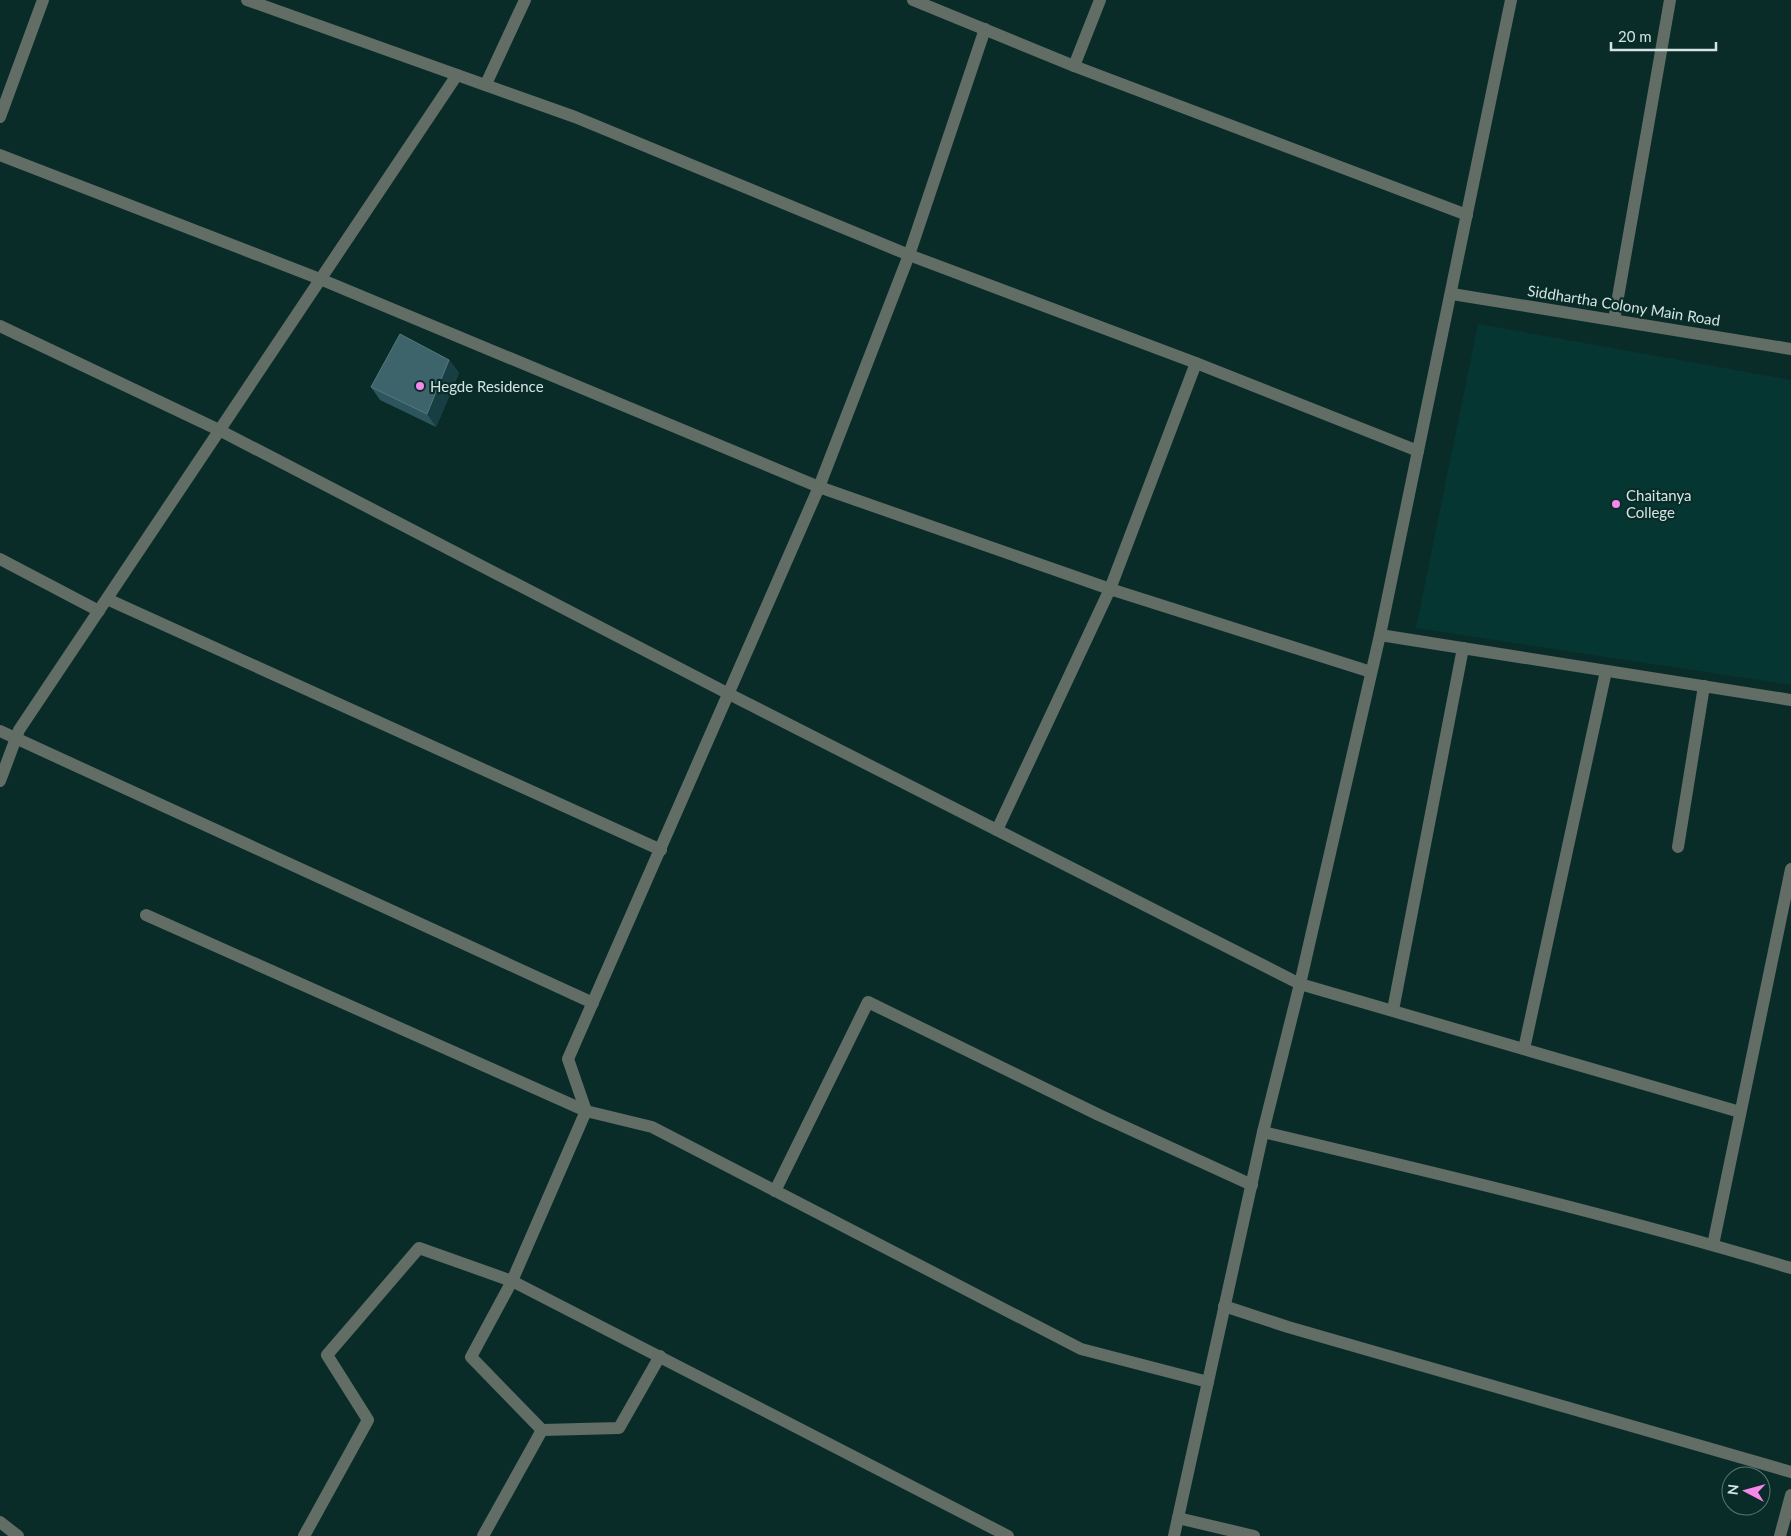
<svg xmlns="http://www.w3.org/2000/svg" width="1791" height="1536" font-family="Lato,sans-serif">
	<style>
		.built { fill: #063632 }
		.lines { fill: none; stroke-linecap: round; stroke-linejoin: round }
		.minor { stroke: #626d66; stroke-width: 12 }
		.wall { fill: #2c555d }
		.shaded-wall { fill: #173e42 }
		.building { fill: #3e646b; stroke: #55787e }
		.poi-dot { fill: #f788eb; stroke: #0a2c28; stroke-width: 2 }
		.labels { text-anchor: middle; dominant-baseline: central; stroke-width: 4.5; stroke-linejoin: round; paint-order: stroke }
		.street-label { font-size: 15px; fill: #d3e5e2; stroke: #0a2c28 }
		.poi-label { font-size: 15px; fill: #d3e5e2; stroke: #0a2c28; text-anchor: start }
	</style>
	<rect width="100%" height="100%" fill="#0a2c28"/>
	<polygon class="built" points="1478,324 1791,380 1791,685 1416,628"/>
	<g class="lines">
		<g class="minor">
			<polyline points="247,0 575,117 909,255 1196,363 1418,451"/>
			<polyline points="913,0 1074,66 1467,215"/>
			<polyline points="1074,66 1100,0"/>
			<polyline points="486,84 525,0"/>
			<polyline points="0,117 43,0"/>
			<polyline points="0,155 320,279 819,487 1110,589 1371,672"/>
			<polyline points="1452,294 1791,349"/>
			<polyline points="1614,320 1670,0"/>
			<polyline points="0,326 219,430 729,694 1300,984 1740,1112"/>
			<polyline points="0,559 99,611"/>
			<polyline points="107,599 661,850"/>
			<polyline points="1380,635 1791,700"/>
			<polyline points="0,731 593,1003"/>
			<polyline points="0,781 19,730 457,75"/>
			<polyline points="997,830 1110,589 1196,363"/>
			<polyline points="1678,847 1704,686"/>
			<polyline points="146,915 586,1111 652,1127 1081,1349 1208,1382"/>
			<polyline points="1393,1010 1463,648"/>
			<polyline points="1524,1049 1606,671"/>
			<path d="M1263 1132C1440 1174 1617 1216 1791 1268"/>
			<polyline points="775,1191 868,1002 1099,1115 1252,1185"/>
			<polyline points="1713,1245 1791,869"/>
			<polyline points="1224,1306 1288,1327 1791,1472"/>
			<polyline points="542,1430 471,1357 512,1281 1008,1536"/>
			<polyline points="1178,1518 1254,1536"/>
			<polyline points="0,1522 18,1536"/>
			<polyline points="304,1536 368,1420 327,1355 419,1248 512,1281 586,1111 568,1059 819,487 909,255 985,29"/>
			<polyline points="483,1536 542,1430 619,1428 660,1356"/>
			<polyline points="1174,1536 1263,1132 1300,984 1380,635 1511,0"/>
			<polyline points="1780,1536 1791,1495"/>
		</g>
	</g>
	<polygon class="wall" points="449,360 459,373 436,427 380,400 371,387"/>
	<polygon class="shaded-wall" points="449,360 459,373 436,427 427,414"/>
	<polygon class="building" points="400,334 449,360 427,414 371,387"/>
	<g class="poi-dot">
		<circle cx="420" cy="386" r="5"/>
		<circle cx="1616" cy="504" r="5"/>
	</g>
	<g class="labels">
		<g class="street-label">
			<text transform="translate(1624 305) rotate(9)">Siddhartha Colony Main Road</text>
		</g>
		<g class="poi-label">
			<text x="430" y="386">Hegde Residence</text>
			<text x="1626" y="495">Chaitanya<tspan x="1626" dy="17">College</tspan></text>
		</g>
	</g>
	<g transform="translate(1746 1491) rotate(276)"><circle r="24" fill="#0a2c28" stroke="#5a7672"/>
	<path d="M0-4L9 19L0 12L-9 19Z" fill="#f788eb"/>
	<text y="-8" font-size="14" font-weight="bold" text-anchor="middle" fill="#d3e5e2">N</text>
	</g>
	<path d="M1611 42v8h105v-8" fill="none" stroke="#d3e5e2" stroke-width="2.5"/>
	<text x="1618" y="42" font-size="15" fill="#d3e5e2" stroke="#0a2c28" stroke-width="4" paint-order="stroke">20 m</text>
</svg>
